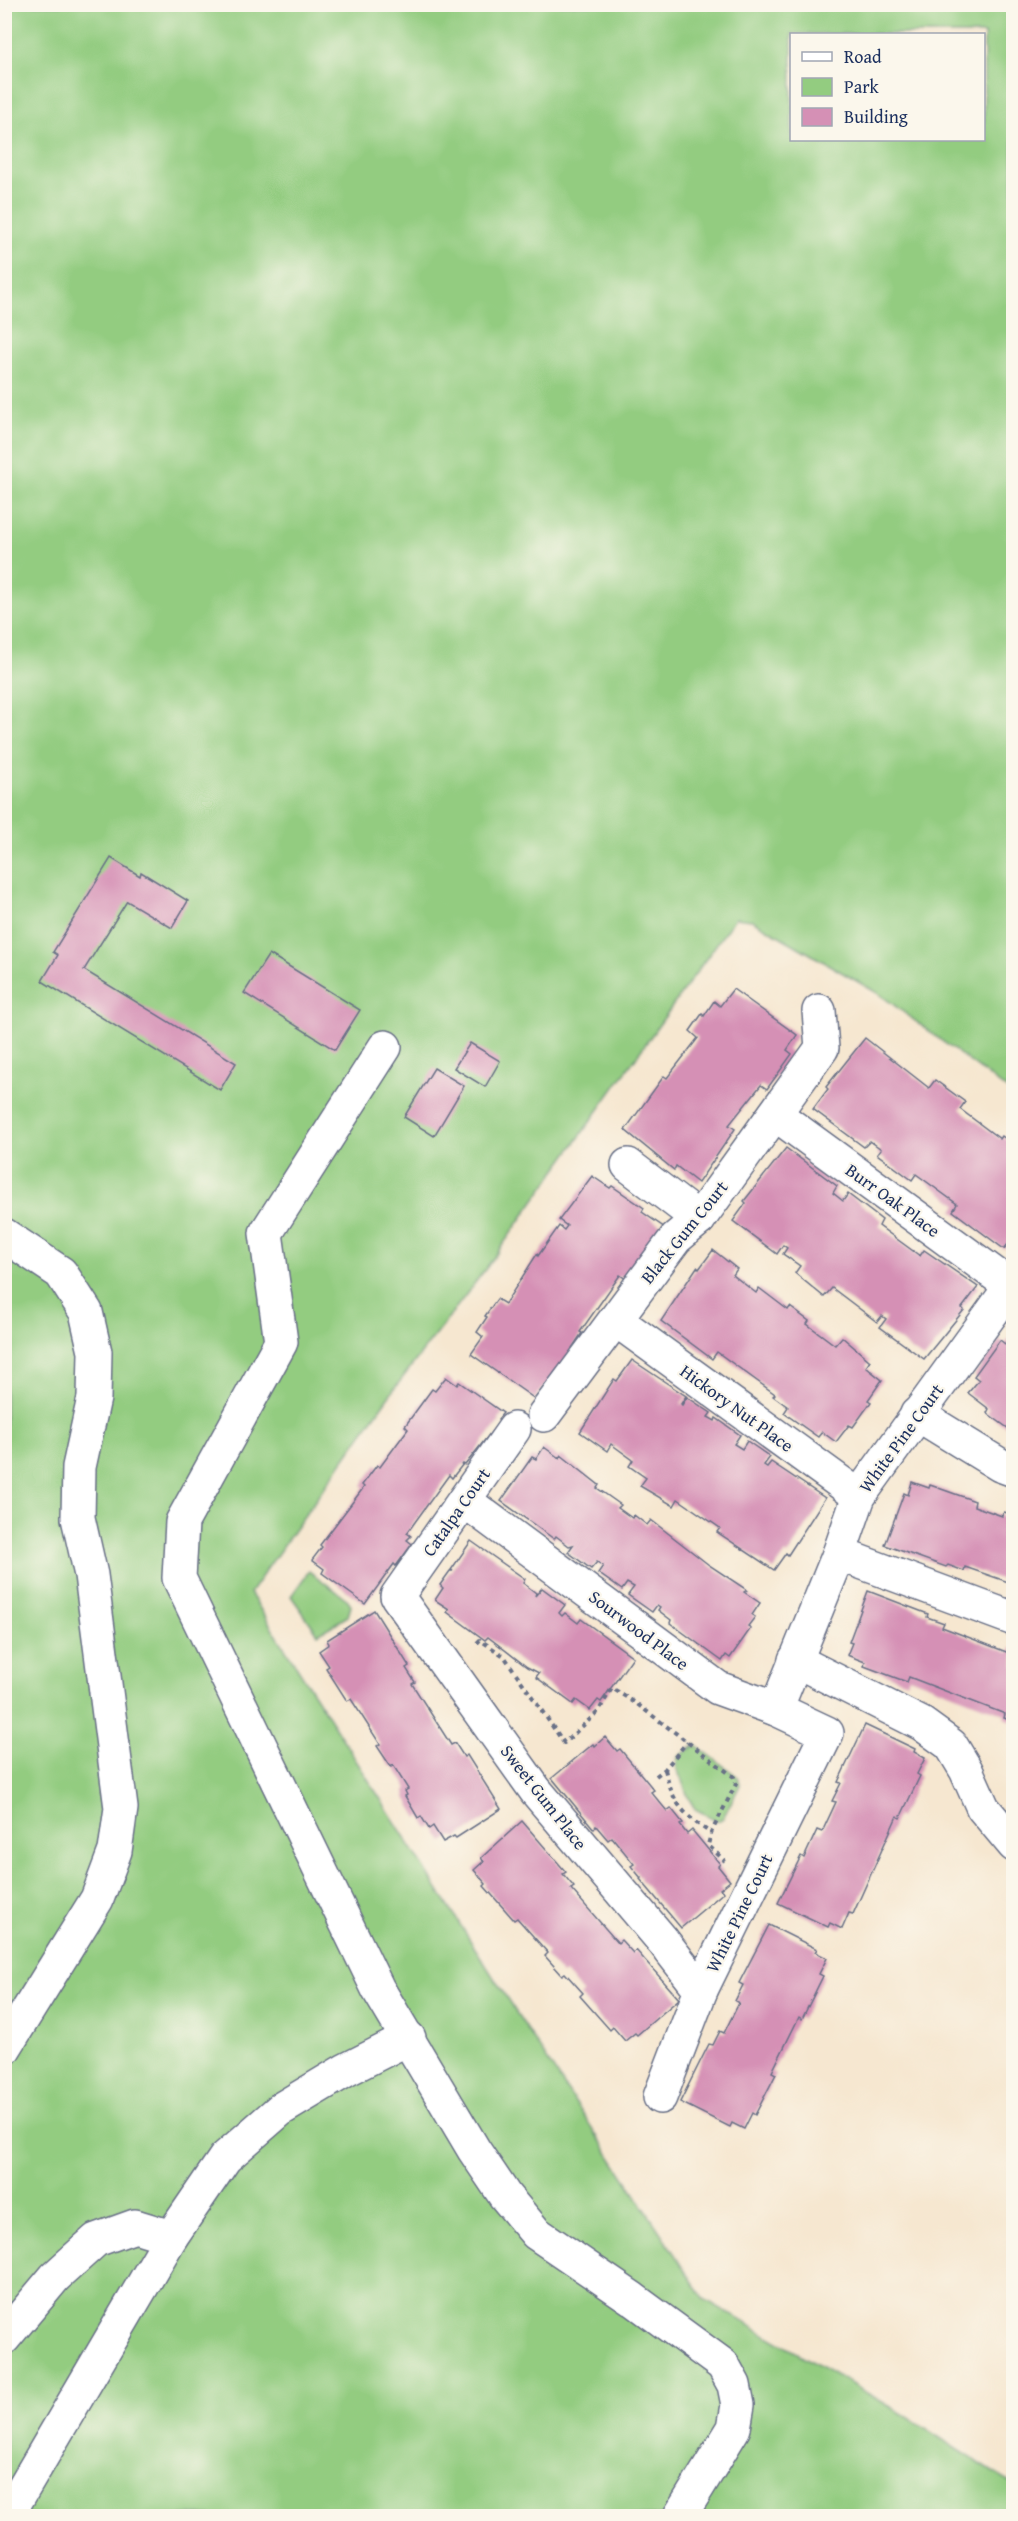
<svg xmlns="http://www.w3.org/2000/svg" width="1018" height="2521" font-family="'Gentium Book Plus',serif">
	<style>
		.green { fill: #93cc80; stroke: #577e6f; stroke-width: 1.5; fill-rule: evenodd }
		.building { fill: #d590b5 }
		.lines { fill: none; stroke-linecap: round; stroke-linejoin: round }
		.minor-casing { stroke: #686f86; stroke-width: 36 }
		.path { stroke: #686f86; stroke-width: 4; stroke-dasharray: 4.5 4.5; stroke-linecap: butt }
		.minor { stroke: #fff; stroke-width: 33 }
		.labels { text-anchor: middle; dominant-baseline: central; stroke-width: 4.5; stroke-linejoin: round; paint-order: stroke }
		.street-label { font-size: 18px; fill: #1b2f5e; stroke: #fbf7ec }
	</style>
	<rect width="100%" height="100%" fill="#fbf7ec"/>
	<filter id="ink" filterUnits="userSpaceOnUse"><feTurbulence type="fractalNoise" baseFrequency=".0167" numOctaves="2"/><feDisplacementMap in="SourceGraphic" scale="12" xChannelSelector="R" yChannelSelector="G"/><feConvolveMatrix kernelMatrix="1 2 1 2 8 2 1 2 1" color-interpolation-filters="sRGB"/></filter>
	<filter id="wash" filterUnits="userSpaceOnUse"><feTurbulence type="fractalNoise" baseFrequency=".008" numOctaves="4" result="noise"/><feDisplacementMap in="SourceGraphic" scale="24" xChannelSelector="R" yChannelSelector="G"/><feGaussianBlur stdDeviation="1.35" result="paint"/><feColorMatrix in="noise" values="0 0 0 0 0 0 0 0 0 0 0 0 0 0 0 0 0 1.4 0 .05"/><feComposite in="paint" operator="in"/></filter>
	<g filter="url(#wash)">
		<rect width="100%" height="100%" fill="#f6e7d0"/>
		<g class="green">
			<path d="M5 5H1013V1094L879 994 752 920 735 918 487 1267 388 1397 250 1593 506 1997 704 2299 903 2414 1013 2485V2516H5ZM792 34H984V140H792Z"/>
			<polygon points="309,1571 348,1600 351,1606 348,1616 318,1634 291,1596"/>
			<polygon points="696,1745 738,1777 740,1785 723,1818 718,1821 695,1809 689,1799 676,1766 678,1757"/>
		</g>
		<g id="blocks">
			<g class="building">
				<polygon points="111,858 140,876 141,872 188,901 172,928 127,901 84,970 236,1063 220,1090 42,981 58,955 53,952"/>
				<polygon points="269,954 360,1010 335,1050 244,993"/>
				<polygon points="733,989 797,1035 787,1050 792,1054 767,1089 761,1085 729,1125 735,1129 698,1183 676,1166 674,1170 625,1130 664,1076 667,1078 698,1038 690,1031 702,1014 704,1016 714,1001 720,1006"/>
				<polygon points="865,1038 929,1088 935,1080 965,1102 960,1109 1000,1139 1002,1136 1014,1145 1014,1237 1004,1249 953,1211 957,1204 916,1174 912,1180 877,1154 881,1149 870,1141 864,1147 813,1109 828,1089 826,1087"/>
				<polygon points="470,1043 500,1061 485,1087 454,1068"/>
				<polygon points="434,1068 464,1086 434,1136 404,1117"/>
				<polygon points="786,1148 837,1186 833,1193 843,1201 848,1194 882,1220 879,1226 920,1256 924,1250 978,1287 962,1308 964,1310 924,1359 880,1327 886,1319 882,1316 877,1322 832,1288 824,1297 795,1273 800,1266 783,1254 787,1248 783,1245 777,1254 733,1221 746,1203 744,1201"/>
				<polygon points="592,1176 610,1188 612,1186 644,1208 642,1212 665,1228 626,1279 620,1275 580,1332 582,1333 572,1348 577,1351 551,1388 546,1384 535,1399 471,1354 483,1337 477,1332 487,1317 485,1316 497,1299 505,1304 537,1254 538,1256 559,1226 564,1230 567,1226 559,1220"/>
				<polygon points="713,1250 737,1269 733,1275 756,1293 759,1288 788,1310 790,1307 809,1321 807,1324 835,1345 842,1337 870,1361 866,1367 882,1380 868,1400 871,1402 853,1427 849,1425 836,1442 822,1432 818,1437 784,1413 788,1407 773,1396 775,1394 717,1352 712,1359 661,1321 697,1267 699,1269"/>
				<polygon points="1014,1332 1014,1429 1012,1431 987,1413 989,1409 968,1393 979,1380 974,1376 1000,1340 1005,1344"/>
				<polygon points="632,1360 686,1396 681,1404 682,1405 687,1397 711,1413 708,1417 715,1421 716,1418 740,1435 734,1444 742,1449 747,1441 770,1457 764,1465 767,1467 771,1462 825,1498 788,1555 786,1553 774,1570 717,1532 720,1528 678,1499 674,1506 640,1486 646,1478 629,1466 633,1460 611,1444 607,1451 580,1432 614,1379 617,1381"/>
				<polygon points="446,1377 457,1385 459,1382 503,1413 498,1419 500,1421 465,1465 463,1464 452,1478 449,1475 407,1533 411,1536 407,1540 412,1544 396,1566 394,1564 365,1604 322,1573 324,1569 312,1560 322,1547 320,1545 364,1487 362,1485 377,1465 380,1467 408,1429 405,1426 432,1389 435,1391"/>
				<polygon points="544,1447 559,1458 561,1455 599,1485 597,1488 621,1505 618,1508 632,1518 634,1515 647,1525 651,1520 709,1565 747,1590 744,1592 760,1603 752,1615 755,1617 748,1626 751,1628 730,1658 726,1655 722,1661 670,1623 671,1620 658,1610 660,1607 657,1605 652,1612 628,1595 634,1587 627,1583 622,1590 598,1573 603,1566 597,1562 591,1569 568,1552 573,1545 569,1546 556,1536 554,1539 501,1501 532,1457 536,1459"/>
				<polygon points="912,1482 929,1488 930,1485 975,1501 974,1506 1002,1516 1004,1512 1014,1515 1014,1584 965,1567 964,1571 948,1565 946,1567 885,1545 904,1493 908,1495"/>
				<polygon points="471,1541 525,1579 523,1583 536,1593 535,1596 542,1588 565,1605 559,1613 562,1616 565,1613 578,1623 581,1619 633,1657 601,1702 598,1700 590,1710 576,1700 573,1704 536,1677 539,1673 527,1667 488,1637 485,1640 447,1612 449,1609 435,1600 443,1588 440,1585 450,1571 453,1571 451,1570"/>
				<polygon points="868,1591 928,1614 927,1617 944,1623 942,1627 1009,1653 1011,1648 1014,1649 1014,1722 1004,1718 1005,1714 909,1677 907,1682 864,1666 865,1662 847,1655 852,1643 849,1642"/>
				<polygon points="374,1610 409,1666 406,1668 415,1682 412,1684 451,1745 455,1743 464,1757 467,1755 501,1809 456,1838 454,1836 443,1842 433,1826 429,1829 421,1816 418,1818 405,1796 407,1795 405,1791 408,1789 393,1765 391,1767 377,1746 380,1744 351,1699 347,1701 326,1668 329,1666 319,1651 329,1644 327,1640"/>
				<polygon points="865,1725 915,1749 914,1752 925,1758 917,1774 920,1776 900,1818 897,1816 853,1914 849,1913 842,1929 830,1923 828,1927 778,1903 801,1856 804,1858 817,1830 822,1832 836,1802 832,1801 841,1783 838,1782"/>
				<polygon points="605,1737 617,1751 620,1749 654,1790 651,1792 667,1811 671,1808 683,1823 680,1825 687,1834 692,1830 720,1864 718,1866 730,1881 720,1889 724,1892 681,1928 640,1879 641,1878 631,1866 634,1864 612,1837 608,1840 596,1826 594,1829 552,1778 593,1744 595,1746"/>
				<polygon points="522,1821 566,1872 563,1874 574,1887 571,1889 618,1943 621,1940 633,1953 636,1950 679,1999 637,2035 635,2033 625,2041 613,2027 610,2030 580,1996 583,1993 565,1973 562,1975 545,1956 548,1953 517,1918 514,1920 484,1886 486,1884 474,1870 484,1861 481,1858"/>
				<polygon points="769,1925 817,1949 815,1952 827,1958 819,1974 823,1976 802,2019 799,2017 772,2072 776,2074 755,2115 752,2113 744,2129 732,2123 730,2127 680,2102 709,2044 713,2045 720,2031 724,2033 739,2003 735,2001 743,1985 739,1983"/>
			</g>
		</g>
	</g>
	<g filter="url(#ink)">
		<use href="#blocks" fill-opacity="0" stroke="#686f86" stroke-width="1.5"/>
		<g class="lines">
			<g class="minor-casing">
				<g id="minor">
					<polyline points="385,1047 266,1233 281,1342 182,1522 179,1578 378,1989 474,2150 505,2196 536,2233 633,2299 723,2365 734,2385 738,2405 734,2428 680,2516"/>
					<polyline points="775,1114 1011,1286"/>
					<polyline points="628,1165 699,1219"/>
					<polyline points="4,1235 61,1273 86,1312 95,1352 94,1398 79,1467 78,1518 91,1575 121,1808 115,1851 97,1899 4,2049"/>
					<polyline points="616,1320 859,1496"/>
					<polyline points="917,1414 1000,1465 1014,1470"/>
					<polyline points="544,1415 676,1238 699,1219 822,1048 819,1011"/>
					<polyline points="514,1429 397,1596 536,1791 663,1941 701,1990"/>
					<polyline points="465,1501 718,1688 776,1709 827,1733 701,1990 660,2097"/>
					<polyline points="839,1554 1014,1619"/>
					<polyline points="795,1660 922,1724 951,1745 966,1770 983,1808 1014,1845"/>
					<polyline points="776,1709 839,1554 859,1496 1014,1282"/>
					<polyline points="4,2338 55,2277 96,2240 135,2226 171,2237 225,2158 281,2109 346,2070 409,2038"/>
					<polyline points="7,2516 171,2237"/>
				</g>
			</g>
			<g class="path">
				<polyline points="477,1643 480,1640 504,1656 564,1743 598,1712 612,1688 637,1704 734,1777 736,1784 711,1833 708,1845 725,1861"/>
				<path d="M665 1769C672 1802 683 1815 711 1833"/>
				<polyline points="656,1776 665,1769 687,1742"/>
			</g>
			<use href="#minor" class="minor"/>
		</g>
	</g>
	<g class="labels">
		<g class="street-label">
			<text transform="translate(893 1200) rotate(36)">Burr Oak Place</text>
			<text transform="translate(684 1232) rotate(-51)">Black Gum Court</text>
			<text transform="translate(737 1408) rotate(36)">Hickory Nut Place</text>
			<text transform="translate(901 1438) rotate(-54)">White Pine Court</text>
			<text transform="translate(456 1512) rotate(-55)">Catalpa Court</text>
			<text transform="translate(639 1630) rotate(37)">Sourwood Place</text>
			<text transform="translate(544 1797) rotate(52)">Sweet Gum Place</text>
			<text transform="translate(739 1913) rotate(-64)">White Pine Court</text>
		</g>
	</g>
	<rect width="1018" height="2521" fill="none" stroke="#fbf7ec" stroke-width="24"/>
	<rect x="790" y="33" width="195" height="108" fill="#fbf7ec" stroke="#a1a7b3" stroke-width="1.5"/>
	<rect x="802" y="52" width="30" height="9" fill="#ffffff" stroke="#a1a7b3" stroke-width="1.5"/>
	<text x="844" y="63" font-size="18" fill="#1b2f5e">Road</text>
	<rect x="802" y="78" width="30" height="18" fill="#93cc80" stroke="#a1a7b3" stroke-width="1.5"/>
	<text x="844" y="93" font-size="18" fill="#1b2f5e">Park</text>
	<rect x="802" y="108" width="30" height="18" fill="#d590b5" stroke="#a1a7b3" stroke-width="1.5"/>
	<text x="844" y="123" font-size="18" fill="#1b2f5e">Building</text>
</svg>
